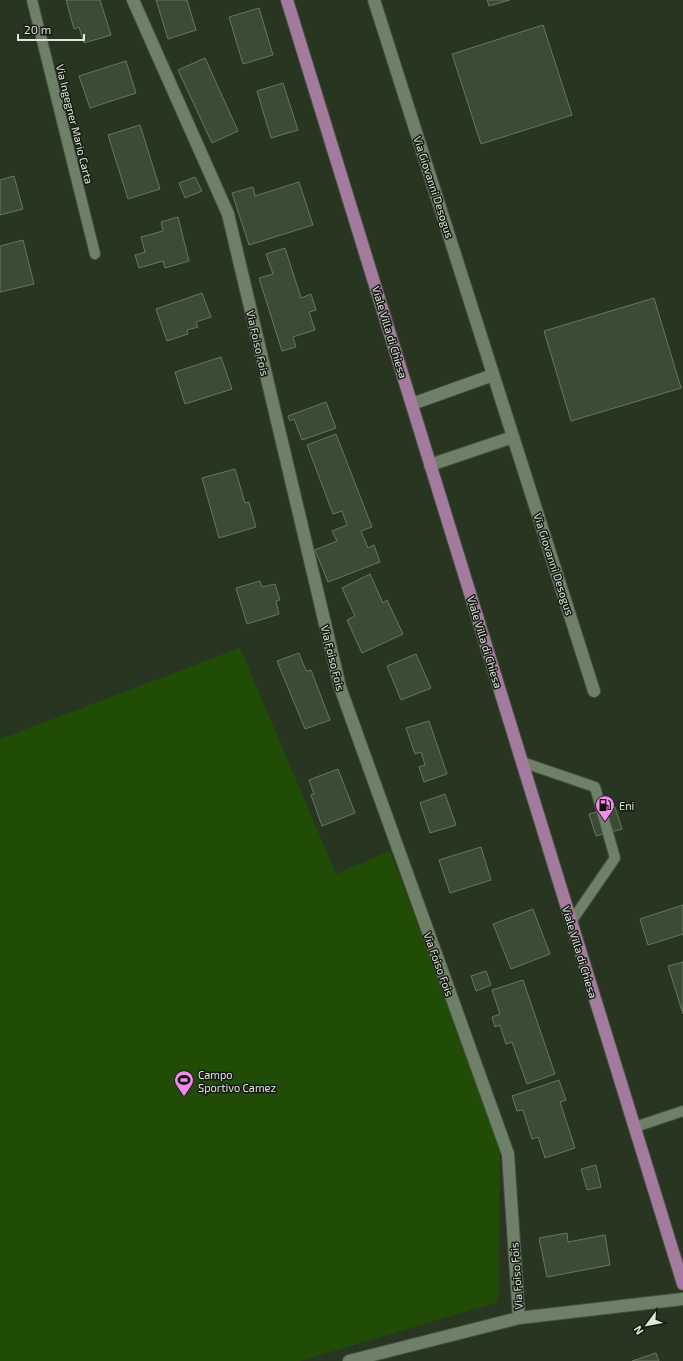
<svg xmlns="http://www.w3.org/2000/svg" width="683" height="1361" font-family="'Exo 2',sans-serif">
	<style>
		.green { fill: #214c06 }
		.building { fill: #3c4b36; stroke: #66765f }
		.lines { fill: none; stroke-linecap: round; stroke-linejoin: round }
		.service-casing { stroke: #465240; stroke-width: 12 }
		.minor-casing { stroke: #465240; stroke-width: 14 }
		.tertiary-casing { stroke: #465240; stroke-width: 14 }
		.primary-casing { stroke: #465240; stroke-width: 14 }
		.service { stroke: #6f8068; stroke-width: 10 }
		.minor { stroke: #6f8068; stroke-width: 12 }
		.tertiary { stroke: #6f8068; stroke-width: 12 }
		.primary { stroke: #a47a9e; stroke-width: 12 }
		.labels { text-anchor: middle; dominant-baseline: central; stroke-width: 3; stroke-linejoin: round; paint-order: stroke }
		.street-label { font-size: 11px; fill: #dee7da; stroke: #151b12 }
		.poi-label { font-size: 11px; fill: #dee7da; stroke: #151b12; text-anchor: start }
	</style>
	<rect width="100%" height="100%" fill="#283621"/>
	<polygon class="green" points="240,648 336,874 390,851 500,1143 498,1302 300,1361 0,1361 0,739"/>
	<g class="building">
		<polygon points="66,0 100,0 111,35 84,43 79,27 74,29"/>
		<polygon points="156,0 187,0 196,30 168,39"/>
		<polygon points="487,0 510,0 489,6"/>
		<polygon points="259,8 273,55 243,64 229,17"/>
		<polygon points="543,25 572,115 481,144 452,54"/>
		<polygon points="205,58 238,131 212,143 178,70"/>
		<polygon points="126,61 136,93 90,108 79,76"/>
		<polygon points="283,83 298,130 271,138 257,91"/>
		<polygon points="140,125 160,189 128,199 108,135"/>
		<polygon points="14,176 23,209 0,215 0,180"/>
		<polygon points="195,177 202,191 185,198 179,183"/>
		<polygon points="299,182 313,225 249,245 232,193 253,187 255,196"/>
		<polygon points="178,217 189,261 165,268 163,261 139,268 135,255 145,252 141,237 163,231 161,222"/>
		<polygon points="23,240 34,284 0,292 0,246"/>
		<polygon points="285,248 301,298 311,294 316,310 309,312 315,330 293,337 296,347 282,351 259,278 273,274 266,254"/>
		<polygon points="202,293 211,317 196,322 198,327 187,330 188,334 167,341 156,309"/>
		<polygon points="654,298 681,388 571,421 544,331"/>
		<polygon points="221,357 232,389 185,404 175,372"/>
		<polygon points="326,402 336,428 302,440 294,419 290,421 288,416"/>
		<polygon points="336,434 372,527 361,531 368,548 374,545 380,562 328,582 315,550 337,541 332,531 347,525 342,511 333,514 307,445"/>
		<polygon points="235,469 245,503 249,502 256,527 219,538 202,478"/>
		<polygon points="370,574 383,603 387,600 403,634 362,653 347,620 355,616 342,588"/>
		<polygon points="260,581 262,587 275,584 280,600 276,601 279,614 247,624 236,588"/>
		<polygon points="299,653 306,671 311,670 330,720 305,729 277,661"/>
		<polygon points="416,654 431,688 401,700 387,666"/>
		<polygon points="429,721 447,774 424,782 419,767 425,765 421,752 415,754 406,728"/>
		<polygon points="338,769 355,813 322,826 311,795 314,794 309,780"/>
		<polygon points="445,794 456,825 430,833 420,803"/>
		<polygon points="615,807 622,829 596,836 589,814"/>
		<polygon points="481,847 491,880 450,893 439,860"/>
		<polygon points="683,905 683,934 648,945 640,919"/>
		<polygon points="533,909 550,954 511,969 493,924"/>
		<polygon points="683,962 683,1014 668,966"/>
		<polygon points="486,971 491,985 476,991 471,976"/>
		<polygon points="523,980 555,1074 527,1084 512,1042 506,1044 500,1025 495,1027 492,1017 500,1014 492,990"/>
		<polygon points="559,1080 566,1100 560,1102 575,1148 545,1158 538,1137 532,1139 523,1110 517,1111 512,1096"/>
		<polygon points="596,1165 601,1187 587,1190 581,1169"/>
		<polygon points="567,1233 568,1242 605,1235 610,1265 547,1277 539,1238"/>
		<polygon points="656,1353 659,1361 632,1361"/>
	</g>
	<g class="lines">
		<g class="service-casing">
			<g id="service">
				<polyline points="32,0 95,254"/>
				<polyline points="522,762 595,787 615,858 571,922"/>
				<polyline points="635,1127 683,1111"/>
			</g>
		</g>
		<g class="minor-casing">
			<g id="minor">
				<polyline points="133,0 228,214 340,687 508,1154 519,1318"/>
				<polyline points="374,0 594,691"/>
				<polyline points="412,404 493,375"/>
				<polyline points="430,465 513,437"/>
			</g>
		</g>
		<g class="tertiary-casing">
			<polyline id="tertiary" points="349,1361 519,1318 683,1299"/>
		</g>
		<g class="primary-casing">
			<polyline id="primary" points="287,0 683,1284"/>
		</g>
		<use href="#service" class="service"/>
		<use href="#minor" class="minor"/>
		<use href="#tertiary" class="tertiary"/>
		<use href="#primary" class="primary"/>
	</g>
	<defs>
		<g id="fuel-pin" transform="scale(1)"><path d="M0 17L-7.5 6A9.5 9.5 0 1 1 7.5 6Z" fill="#f589ef" stroke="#151b12"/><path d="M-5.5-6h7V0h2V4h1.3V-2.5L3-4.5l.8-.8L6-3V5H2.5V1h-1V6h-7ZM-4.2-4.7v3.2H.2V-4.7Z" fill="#111"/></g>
		<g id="stadium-pin" transform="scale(1)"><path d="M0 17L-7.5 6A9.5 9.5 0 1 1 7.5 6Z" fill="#f589ef" stroke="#151b12"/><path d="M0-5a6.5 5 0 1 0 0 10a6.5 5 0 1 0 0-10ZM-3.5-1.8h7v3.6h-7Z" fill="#111"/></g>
	</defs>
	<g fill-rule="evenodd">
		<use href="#fuel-pin" x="605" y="805"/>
		<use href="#stadium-pin" x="184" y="1080"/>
	</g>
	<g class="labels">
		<g class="street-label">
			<text transform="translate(75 124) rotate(76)">Via Ingegner Mario Carta</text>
			<text transform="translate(434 187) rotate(72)">Via Giovanni Desogus</text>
			<text transform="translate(390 332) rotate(73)">Viale Villa di Chiesa</text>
			<text transform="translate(258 343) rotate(77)">Via Foiso Fois</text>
			<text transform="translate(554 564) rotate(72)">Via Giovanni Desogus</text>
			<text transform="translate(485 642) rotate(73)">Viale Villa di Chiesa</text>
			<text transform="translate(333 658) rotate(76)">Via Foiso Fois</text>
			<text transform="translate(580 952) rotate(73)">Viale Villa di Chiesa</text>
			<text transform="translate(439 964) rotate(70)">Via Foiso Fois</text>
			<text transform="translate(516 1276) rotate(-94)">Via Foiso Fois</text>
		</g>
		<g class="poi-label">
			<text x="619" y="805">Eni</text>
			<text x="198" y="1074">Campo<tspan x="198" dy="13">Sportivo Camez</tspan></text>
		</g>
	</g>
	<g transform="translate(647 1325) rotate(238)" stroke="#151b12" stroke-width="3" paint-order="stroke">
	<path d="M0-3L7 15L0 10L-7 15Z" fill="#dee7da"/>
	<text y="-6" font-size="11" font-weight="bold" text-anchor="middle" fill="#dee7da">N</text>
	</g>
	<path d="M18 34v6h66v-6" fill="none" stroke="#dee7da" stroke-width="2"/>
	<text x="24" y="34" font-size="12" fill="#dee7da" stroke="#151b12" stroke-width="3" paint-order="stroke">20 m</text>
</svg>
